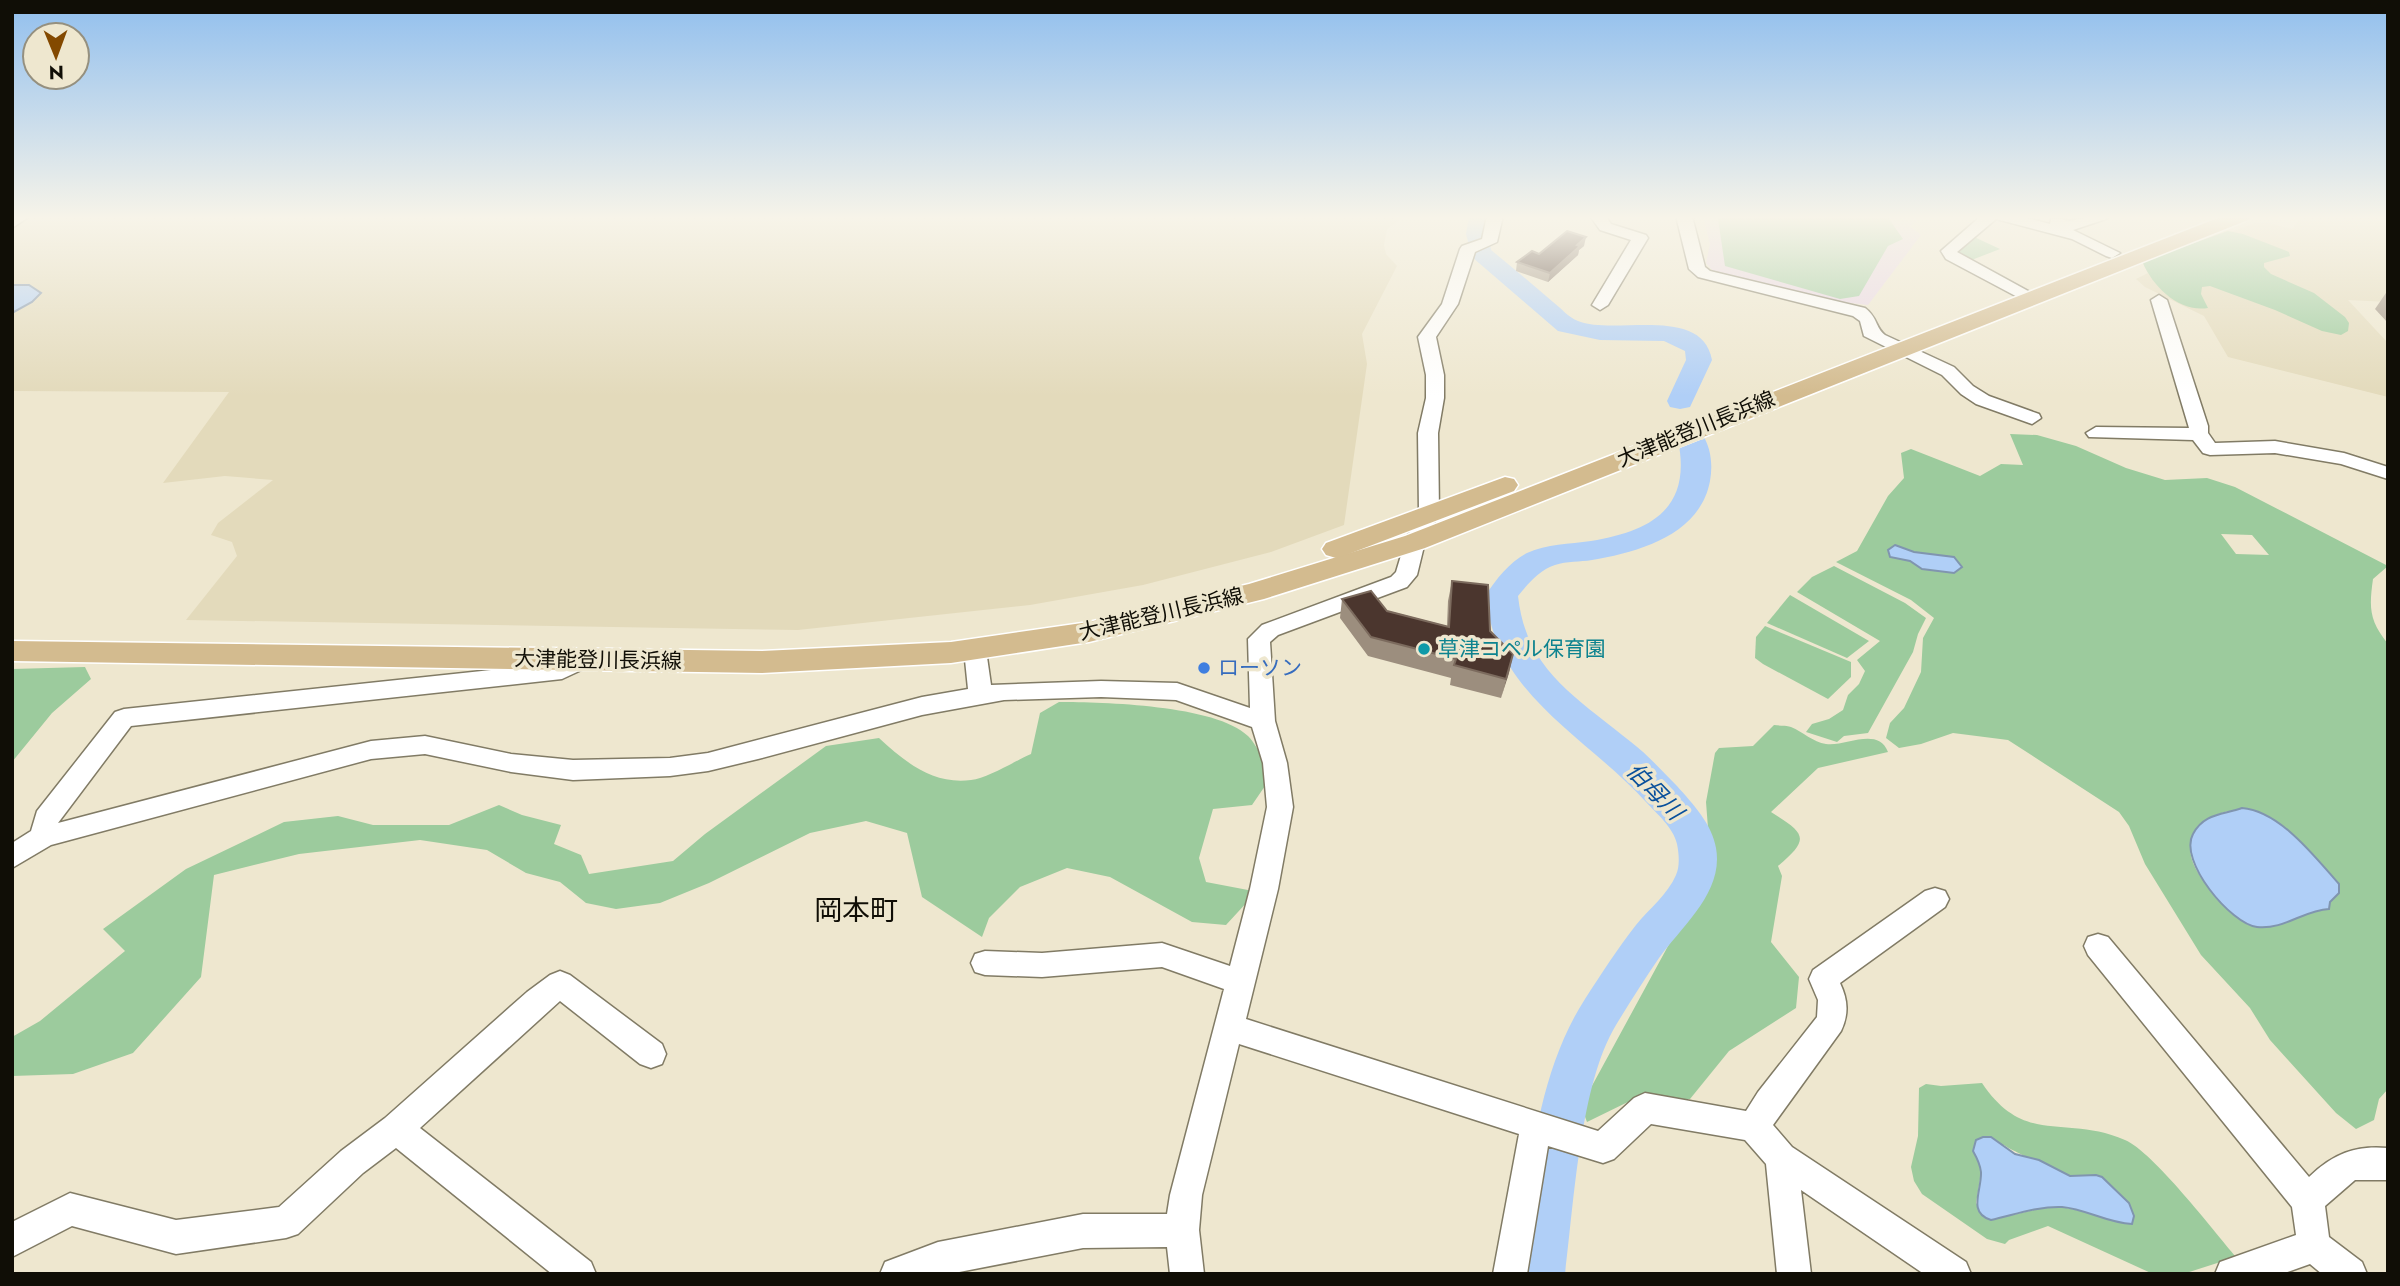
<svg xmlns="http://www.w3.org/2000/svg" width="2400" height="1286" font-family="Jost,'Noto Sans JP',sans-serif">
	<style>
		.built { fill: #e3dabb }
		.education { fill: #e9d6e6 }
		.green { fill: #9ccb9d; fill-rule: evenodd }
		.water { fill: #b0cff7; stroke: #8095af; stroke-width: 2 }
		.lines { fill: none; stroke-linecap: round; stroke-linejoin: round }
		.river { fill: #b0cff7; fill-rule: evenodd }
		.minor-casing { stroke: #817b65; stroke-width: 3 }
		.major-casing { stroke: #fff; stroke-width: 3 }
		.minor { fill: #fff; fill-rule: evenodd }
		.major { fill: #d3bb8f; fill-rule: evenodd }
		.wall { fill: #9c8e7e }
		.shaded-wall { fill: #7c6b5e }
		.building { fill: #4b362e; stroke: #7c6b5e; stroke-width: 2 }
		.culture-dot { fill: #0f9aa8; stroke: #eee7cf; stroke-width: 2.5 }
		.shop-dot { fill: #3f7fe0; stroke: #eee7cf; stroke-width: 2.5 }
		.labels { text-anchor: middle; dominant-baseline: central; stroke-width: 7; stroke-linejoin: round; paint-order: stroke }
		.street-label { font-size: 21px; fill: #100e06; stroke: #eee7cf }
		.culture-label { font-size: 21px; fill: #0d838f; stroke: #eee7cf; text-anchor: start }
		.shop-label { font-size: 21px; fill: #366cbe; stroke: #eee7cf; text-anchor: start }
		.water-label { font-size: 23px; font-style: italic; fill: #09509c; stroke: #eee7cf }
		.near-quarter-label { font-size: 28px; fill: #100e06; stroke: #eee7cf }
	</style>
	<rect width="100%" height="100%" fill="#eee7cf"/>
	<g class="built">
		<polygon points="32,216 1400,216 1399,221 1387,229 1384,245 1386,254 1397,266 1362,334 1367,364 1344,525 1271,552 1143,585 1030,605 798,630 186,620 237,556 232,542 211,535 218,523 273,480 225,476 163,483 229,392 12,391 12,229"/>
		<polygon points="2302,216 2388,216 2388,302 2348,300 2388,343 2388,397 2228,357 2204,316 2145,287 2136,279 2148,273 2142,262 2227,230 2234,231 2254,223 2269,223 2292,229"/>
	</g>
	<polygon class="education" points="1703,216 1924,216 1910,226 1921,235 1868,305 1825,300 1713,271 1706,263 1710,244"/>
	<g class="green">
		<polygon points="1726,216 1893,216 1889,219 1903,239 1888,246 1859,296 1840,299 1725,266 1718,219"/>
		<path d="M2228 231 2243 234 2289 252 2290 256 2264 263V267L2271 274 2314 293 2345 317 2349 323 2348 331 2341 335 2322 331 2275 310 2210 286 2202 287 2201 294 2208 308C2180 313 2153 287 2143 263L2149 259Z"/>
		<polygon points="1972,236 2000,249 1969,261 1955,251"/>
		<path d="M2010 434 2037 435 2076 446 2126 468 2165 480 2207 478 2235 487 2388 566 2373 579C2369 608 2369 620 2388 644V1089L2379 1099 2374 1120 2356 1129 2336 1113 2270 1040 2250 1008 2201 955 2145 864 2129 826 2119 812 2008 740 1953 733 1921 744 1899 748 1886 738 1890 723 1904 708 1921 672 1923 638 1934 618 1911 600 1836 562 1857 551 1888 496 1904 478 1901 453 1911 449 1980 476 2001 464 2023 465ZM2221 534 2252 535 2269 555 2236 554ZM1895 545 1914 552 1954 557 1962 567C1936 576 1910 567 1895 545ZM2242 808C2284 816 2312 853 2339 884L2340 889 2330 902 2242 921C2212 893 2158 846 2216 815 2224 811 2234 811 2242 808Z"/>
		<polygon points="1834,566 1905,603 1926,618 1918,634 1913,652 1868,733 1844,736 1837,742 1806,732 1812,724 1829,719 1843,710 1848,695 1859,684 1865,671 1857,660 1880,641 1797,592 1812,577"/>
		<polygon points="1790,595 1869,641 1847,658 1767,623"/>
		<polygon points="1765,626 1851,662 1851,677 1828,699 1763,664 1755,658 1756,637"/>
		<polygon points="85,667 91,679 52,713 12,762 12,669"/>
		<path d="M1059 702C1103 702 1216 705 1248 736 1256 744 1262 758 1268 768L1265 786 1252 805 1213 809 1199 858 1206 882 1248 890 1249 900 1226 925 1192 922 1110 877 1067 868 1020 887 989 918 982 937 922 897 907 833 866 821 810 833 709 883 660 903 616 909 586 903 560 882 526 873 487 850 420 840 299 854 214 875 201 977 133 1053 73 1074 12 1076V1037L40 1021 125 951 103 929 186 869 284 822 338 816 373 825H449L499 805 522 815 561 825 554 844 581 855 589 874 673 861 705 834 826 746 879 738C905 762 933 785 971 780 988 778 1015 761 1031 754L1040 713Z"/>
		<path d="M1774 725C1779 726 1786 725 1791 727 1803 732 1813 742 1826 744 1845 747 1878 726 1888 752L1818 768 1771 812C1804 833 1812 838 1778 866L1782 876 1771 942 1799 977 1796 1008 1729 1051 1690 1099H1634L1587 1122 1584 1114 1587 1095 1711 867 1706 802 1715 753 1719 748 1753 746Z"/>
		<path d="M1982 1083C2025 1147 2065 1114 2125 1140 2153 1152 2213 1230 2236 1257L2183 1274H2153L2048 1226 2009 1240 2005 1244 1987 1239 1922 1194 1914 1181 1911 1167 1918 1136 1919 1088 1926 1084 1941 1086ZM2004 1145C2010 1150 2068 1177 2075 1177 2084 1179 2093 1173 2102 1177L2129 1203 2085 1212 2062 1207 2042 1208 1991 1220 1976 1203 1981 1173 1979 1161Z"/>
	</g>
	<g class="water">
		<polygon points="12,285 29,285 41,293 32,302 12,313"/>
		<polygon points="1895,545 1914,552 1954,557 1962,567 1954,573 1922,569 1910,561 1890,557 1888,550"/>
		<path d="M2242 808C2280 811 2315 857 2339 884V893L2330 902 2329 909C2304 910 2284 930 2257 927 2231 924 2178 861 2193 834 2204 813 2223 815 2242 808Z"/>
		<path d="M1983 1137H1991L2015 1154 2039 1160 2070 1176 2096 1175 2102 1177 2129 1203 2134 1216 2132 1224C2107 1223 2086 1209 2062 1207 2038 1206 2014 1215 1991 1220 1967 1213 1982 1190 1981 1172 1980 1163 1977 1158 1973 1151L1976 1140Z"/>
	</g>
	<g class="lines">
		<g class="river">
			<path d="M1469 216H1491L1488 234 1491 250C1512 267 1532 284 1553 302 1561 308 1569 318 1578 321 1614 336 1702 304 1712 360L1690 407 1680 409 1670 407 1667 401 1686 360 1685 351 1664 341 1600 340 1558 331 1472 257 1466 234Z"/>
			<path d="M1692 432 1702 434C1711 447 1713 465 1710 481 1700 535 1639 552 1592 560 1580 562 1567 561 1555 565 1539 570 1528 584 1518 596 1526 671 1578 698 1631 742 1648 755 1662 771 1677 786 1693 804 1712 824 1716 848 1724 892 1682 926 1659 958 1644 980 1630 1002 1616 1025 1580 1084 1574 1204 1565 1274H1515C1529 1183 1534 1078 1585 999 1601 974 1618 948 1636 925 1649 909 1668 894 1676 875 1680 866 1679 854 1677 844 1673 827 1657 814 1646 802 1585 735 1494 694 1486 595 1496 579 1510 562 1527 553 1547 544 1569 544 1591 541 1652 531 1692 508 1678 440L1682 434Z"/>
		</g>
		<g class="minor-casing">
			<g id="minor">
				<polygon points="12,216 30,216 12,228"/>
				<path d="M1487 216H1503L1497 242 1475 252 1458 304 1436 337 1444 375V398L1438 433 1439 512 1425 542 1417 575 1407 587 1278 635 1270 642 1275 721 1287 763 1293 807 1278 889 1246 1019 1598 1131 1634 1098 1645 1093 1746 1111 1758 1092 1817 1017 1818 1000 1809 979 1813 970 1925 891 1935 888 1945 891 1949 899 1945 907 1840 983C1848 1000 1849 1014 1841 1031L1773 1125 1792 1147 1966 1262 1971 1274H1924L1801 1190 1811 1274H1777L1766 1164 1745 1140 1651 1124 1614 1159 1603 1163 1548 1146 1527 1274H1493L1519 1134 1239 1044 1202 1195 1199 1230 1204 1274H1170L1167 1247 1083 1248 949 1274H880L885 1262 938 1242 1083 1214H1167L1170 1195 1224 989 1162 967 1042 977 985 975 975 972 971 963 975 954 985 951 1042 953 1162 943 1230 966 1250 889 1267 807 1263 763 1252 727 1176 700 1101 697 1004 700 922 715 758 759 708 771 670 776 573 780 511 772 425 754 371 759 51 845 12 868V843L31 831 37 811 115 712 124 709 557 663 582 652 590 654 594 660 590 666 562 679 131 726 58 823 371 741 425 736 511 754 573 760 670 758 708 753 922 697 968 689 964 650 967 644 975 642 983 644 986 650 991 685 1101 681 1177 683 1250 708 1248 639 1262 625 1391 577 1396 572 1405 542 1419 512 1418 433 1426 398V375L1418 337 1442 304 1460 249 1462 246 1482 239Z"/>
				<polygon points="1590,216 1606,216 1611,224 1646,235 1648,238 1608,305 1600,310 1592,305 1631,240 1600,230"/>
				<path d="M1676 216H1692L1705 267 1710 271 1865 308C1878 318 1875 327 1885 335L1954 367 1973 386 1989 396 2039 414 2041 418 2032 424 1976 404 1961 394 1942 375 1864 336 1860 321 1853 316 1698 277 1689 269Z"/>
				<path d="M1981 216H2019L2050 224 2051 219C2059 217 2066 222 2074 220 2086 218 2096 216 2109 216L2106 219 2073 230 2120 253 2112 258 2106 256 2072 239 1996 219 1957 252 2039 297 2031 302 2025 301 1946 259 1941 251Z"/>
				<polygon points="2159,295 2167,300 2208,426 2208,433 2215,443 2275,441 2344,453 2388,467 2388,479 2341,464 2275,453 2210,455 2203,453 2193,440 2089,437 2086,433 2096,427 2189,428 2151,300"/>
				<path d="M2098 934 2108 937 2309 1177C2333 1154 2355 1145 2388 1148V1180H2355L2325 1206 2329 1237 2362 1262 2367 1274H2322L2310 1264 2282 1274H2215L2220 1262 2296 1235 2292 1207 2088 955 2084 946 2088 937Z"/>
				<polygon points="560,971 570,975 662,1044 666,1054 662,1064 651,1068 640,1064 560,1001 420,1128 591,1262 596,1274 552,1274 396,1148 363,1173 298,1234 286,1238 176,1254 72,1226 12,1257 12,1222 70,1193 176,1220 279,1207 341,1151 385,1118 527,992 550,975"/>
			</g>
		</g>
		<g class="major-casing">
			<g id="major">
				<polygon points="2223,216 2251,216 2248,220 1425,548 1264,599 1089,642 951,663 762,673 12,661 12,641 762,651 951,642 1089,622 1249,584 1405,536"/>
				<polygon points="1505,477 1514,479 1518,485 1514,491 1346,555 1336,558 1326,555 1322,549 1326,543"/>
			</g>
		</g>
		<use href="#minor" class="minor"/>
		<use href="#major" class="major"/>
	</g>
	<g class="wall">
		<polygon points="1584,246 1579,250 1578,255 1548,282 1516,271 1517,262 1539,254"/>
		<polygon points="2388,290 2388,323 2375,309"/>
		<polygon points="1452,581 1490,631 1513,654 1501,698 1450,685 1451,678 1368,656 1340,618 1342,599 1447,626 1448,601"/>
	</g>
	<g class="shaded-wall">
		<polygon points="1586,237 1584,246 1579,250 1578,255 1548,282 1550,273"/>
		<polygon points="1513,654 1509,673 1501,698 1506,679"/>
	</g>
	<g class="building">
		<polygon points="1567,231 1586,237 1577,245 1580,246 1550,273 1517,262 1532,251 1539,254"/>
		<polygon points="1452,581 1488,585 1490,631 1513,654 1506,679 1454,665 1456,659 1371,637 1342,599 1371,591 1387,611 1449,627"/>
	</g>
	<linearGradient id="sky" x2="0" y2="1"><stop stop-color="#91bfee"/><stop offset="0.55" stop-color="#f7f4e9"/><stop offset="1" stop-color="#f7f4e9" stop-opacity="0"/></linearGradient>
	<rect width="2400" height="396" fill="url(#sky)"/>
	<circle class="culture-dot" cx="1424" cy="649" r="7"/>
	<circle class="shop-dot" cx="1204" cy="668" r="7"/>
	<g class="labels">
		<g class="street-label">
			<text transform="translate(1696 429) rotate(-22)">大津能登川長浜線</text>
			<text transform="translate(1161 614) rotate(-13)">大津能登川長浜線</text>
			<text transform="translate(598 660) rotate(1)">大津能登川長浜線</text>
		</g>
		<g class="culture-label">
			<text x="1438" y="649">草津コペル保育園</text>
		</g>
		<g class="shop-label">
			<text x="1218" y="668">ローソン</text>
		</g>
		<g class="water-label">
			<text transform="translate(1655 791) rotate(46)">伯母川</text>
		</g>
		<g class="near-quarter-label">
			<text x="856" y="910">岡本町</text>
		</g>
	</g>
	<rect width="2400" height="1286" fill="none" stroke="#100e06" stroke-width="28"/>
	<g transform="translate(56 56) rotate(179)"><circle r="33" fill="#eee7cf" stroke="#95907f" stroke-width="2"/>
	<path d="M0-5L12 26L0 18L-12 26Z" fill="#834900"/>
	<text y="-10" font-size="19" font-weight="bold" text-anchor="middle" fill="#100e06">N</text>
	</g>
</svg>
